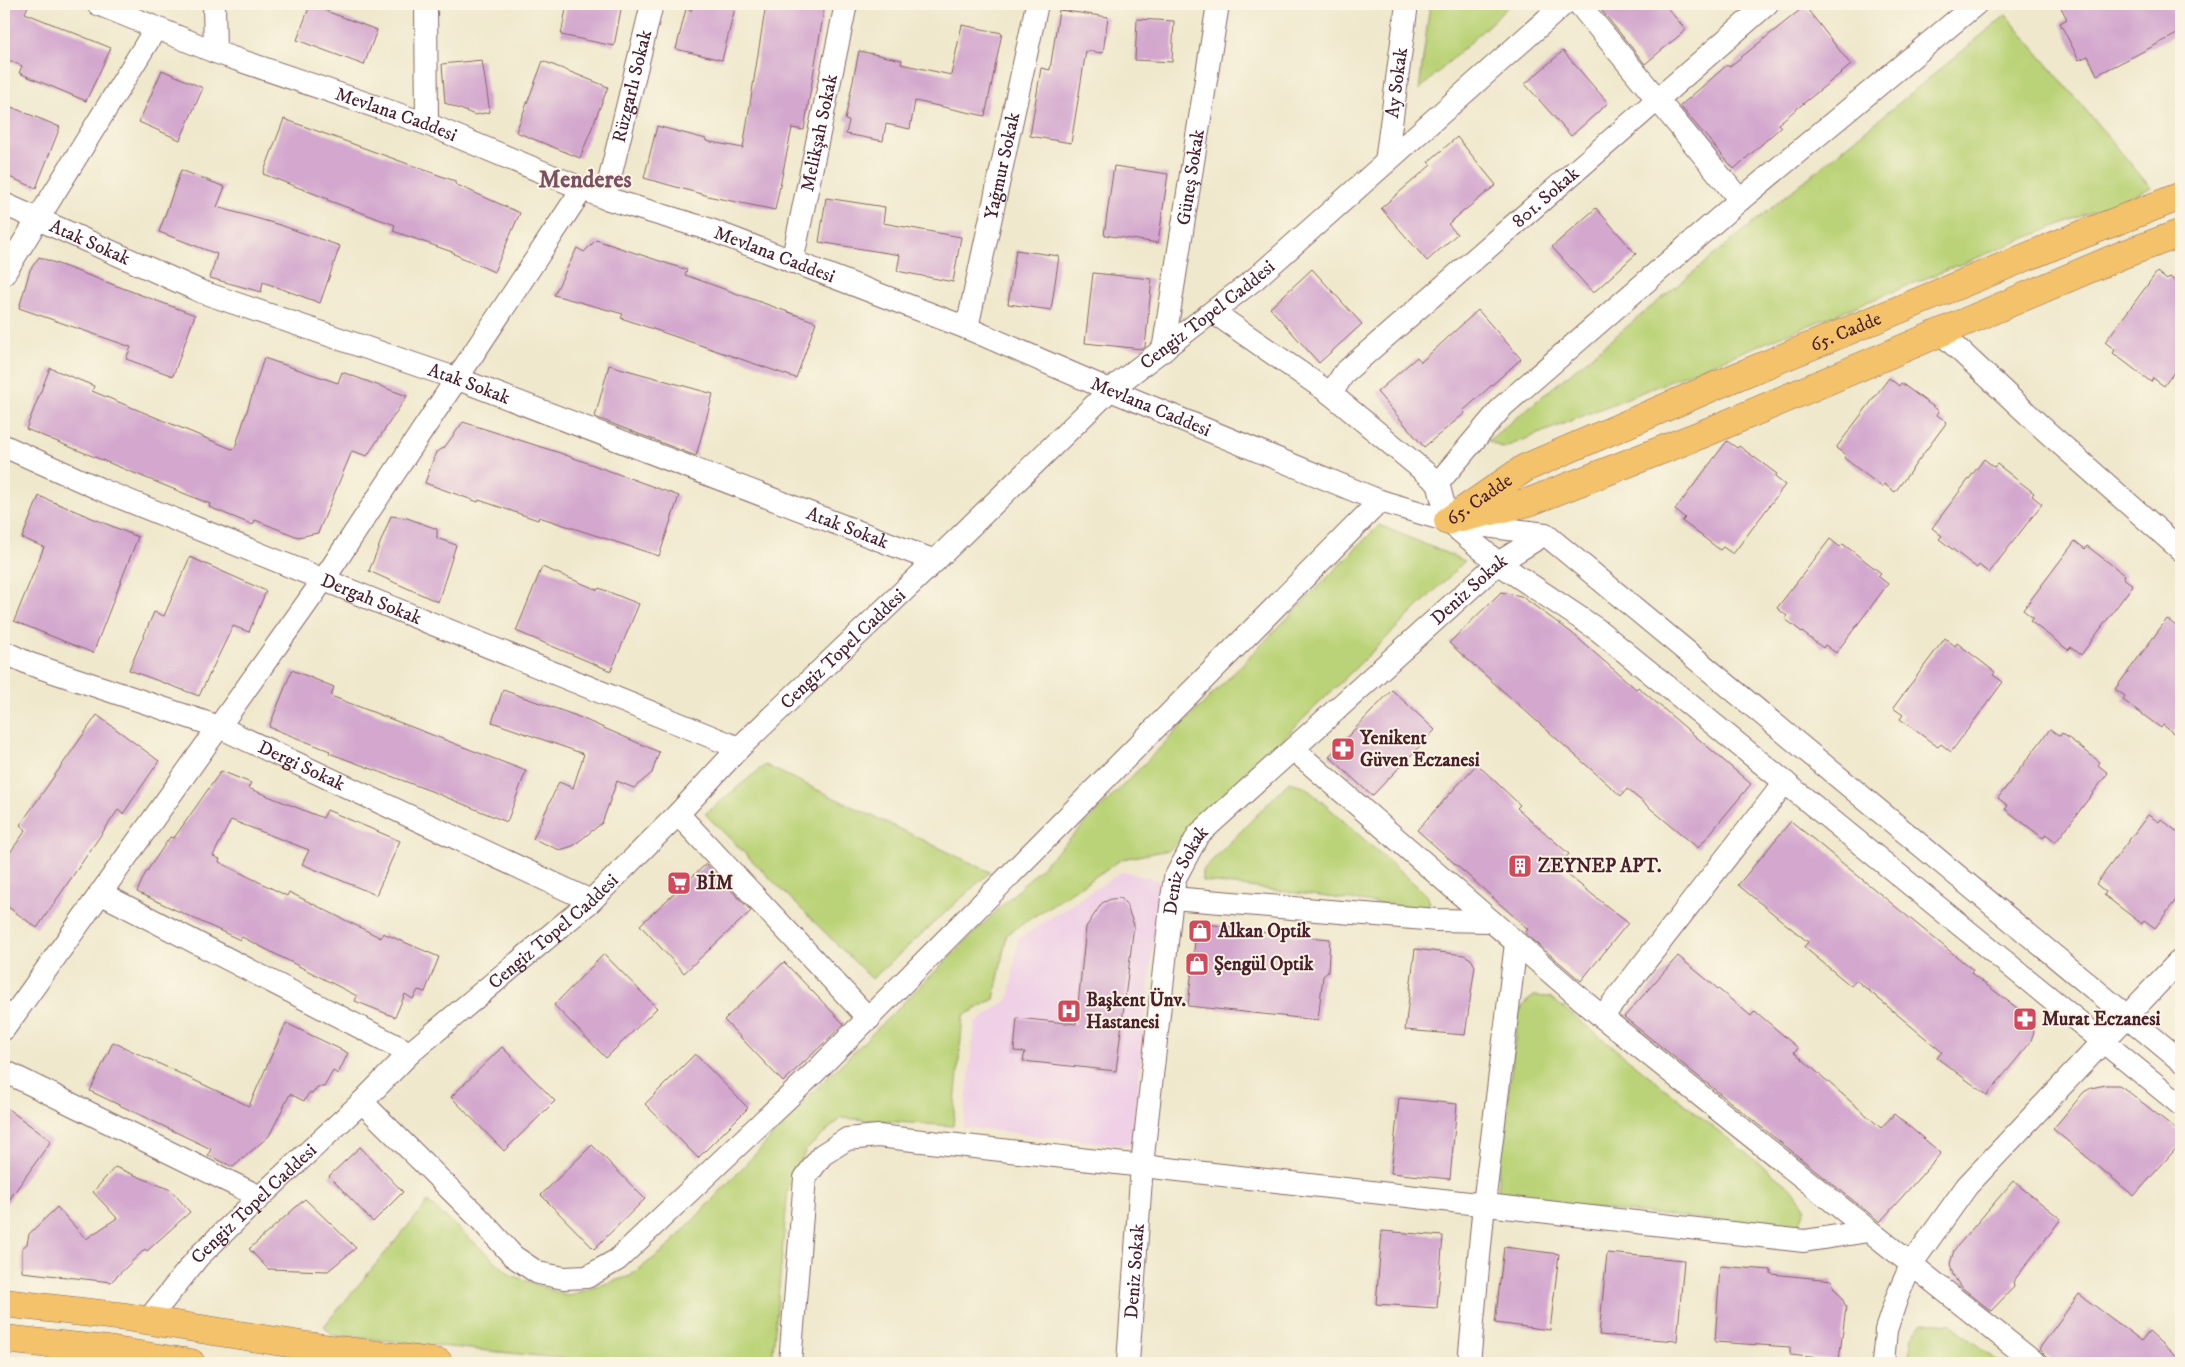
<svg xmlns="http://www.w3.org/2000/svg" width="2185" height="1367" font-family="'IM FELL DW Pica',serif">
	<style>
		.built { fill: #efd0e6 }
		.green { fill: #bbd378; stroke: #827952 }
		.building { fill: #d3a7ce }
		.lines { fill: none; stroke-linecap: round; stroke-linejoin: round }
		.minor-casing { stroke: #846563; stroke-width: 24 }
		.major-casing { stroke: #846563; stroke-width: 29 }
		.minor { stroke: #fff; stroke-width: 22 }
		.major { stroke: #f4c26a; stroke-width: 28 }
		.labels { text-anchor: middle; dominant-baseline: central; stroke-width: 4; stroke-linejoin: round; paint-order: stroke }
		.street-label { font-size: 19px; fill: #4a1f2b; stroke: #fcf5e5 }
		.poi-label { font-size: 19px; font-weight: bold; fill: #4a1f2b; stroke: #fcf5e5; text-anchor: start }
		.district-label { font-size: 24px; font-weight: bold; fill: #7a4f64; stroke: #fcf5e5 }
	</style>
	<rect width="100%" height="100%" fill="#fcf5e5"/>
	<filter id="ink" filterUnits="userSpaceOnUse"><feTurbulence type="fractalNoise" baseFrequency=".02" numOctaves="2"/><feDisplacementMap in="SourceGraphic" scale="10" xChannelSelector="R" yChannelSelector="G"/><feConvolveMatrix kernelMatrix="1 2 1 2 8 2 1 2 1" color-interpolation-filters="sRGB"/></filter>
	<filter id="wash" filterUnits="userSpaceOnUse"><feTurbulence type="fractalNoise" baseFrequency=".0096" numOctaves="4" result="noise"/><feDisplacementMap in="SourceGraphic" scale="20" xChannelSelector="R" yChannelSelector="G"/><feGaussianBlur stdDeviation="1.12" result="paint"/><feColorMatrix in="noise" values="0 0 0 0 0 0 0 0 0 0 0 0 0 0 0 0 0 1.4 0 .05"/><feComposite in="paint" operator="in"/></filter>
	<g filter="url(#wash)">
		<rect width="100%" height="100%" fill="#efe8cc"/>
		<polygon class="built" points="1123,871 1160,881 1132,1146 963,1127 975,1023 1009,999 1018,939"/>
		<g class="green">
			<polygon points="1430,4 1511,4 1419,90"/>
			<polygon points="2006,15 2151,188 1503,448 1488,441"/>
			<polygon points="1379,525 1465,561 1169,850 1122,859 1007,934 994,999 963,1016 953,1126 841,1118 806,1150 788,1189 772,1363 608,1363 332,1335 324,1326 428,1202 511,1275 567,1296 630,1276 667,1248 820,1085 1085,824"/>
			<polygon points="765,765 990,872 872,979 705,814"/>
			<polygon points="1289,782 1304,786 1427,895 1430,903 1422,909 1202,881 1202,871"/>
			<polygon points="1534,996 1550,997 1795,1192 1806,1208 1799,1224 1788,1227 1514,1201 1498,1192 1498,1176 1518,1015 1524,1004"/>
			<polygon points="1923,1322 1951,1324 1999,1363 1908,1363 1912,1336"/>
		</g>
		<g id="blocks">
			<g class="building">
				<polygon points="4,4 29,4 25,13 111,48 86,101 19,73 22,66 4,58"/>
				<polygon points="567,4 622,4 614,46 561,35"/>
				<polygon points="693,4 736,4 722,60 676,49 686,9 692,10"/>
				<polygon points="766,4 825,4 804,130 792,128 775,210 712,197 644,178 657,126 706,139 706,141 743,148"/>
				<polygon points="1611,4 1664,4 1686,30 1645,64 1602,11"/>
				<polygon points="2059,4 2178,4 2181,11 2181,32 2097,75 2088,56 2079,60 2060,23 2067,19"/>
				<polygon points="310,5 377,30 364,65 297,40"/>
				<polygon points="1805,6 1851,65 1778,124 1781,127 1734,169 1680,106 1727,65 1729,67"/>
				<polygon points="1059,10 1108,17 1103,53 1086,51 1071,143 1030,136 1041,68 1050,70"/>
				<polygon points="1137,19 1174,21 1172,62 1135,60"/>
				<polygon points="962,25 1002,33 985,116 915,101 910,129 886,124 883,141 846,134 849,121 845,120 859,51 902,60 901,64 951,75"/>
				<polygon points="1563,51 1608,103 1571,136 1525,84"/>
				<polygon points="482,60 490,112 475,115 445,103 442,64"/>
				<polygon points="543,61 608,87 580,158 516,132"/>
				<polygon points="162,70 203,88 180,140 139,122"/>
				<polygon points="4,104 60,127 36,188 4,175"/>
				<polygon points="284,119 455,181 455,184 520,213 494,272 454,254 455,253 393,231 395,225 327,200 328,199 263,174"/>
				<polygon points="1457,137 1496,185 1448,224 1457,234 1427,261 1381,208 1431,165 1428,162"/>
				<polygon points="1114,166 1168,174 1158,243 1104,235"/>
				<polygon points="181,170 225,187 217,207 280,225 340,246 320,303 263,282 261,292 210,278 217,254 159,232"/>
				<polygon points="826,198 885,207 883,223 961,237 953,282 897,271 900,255 819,242"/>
				<polygon points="1596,208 1636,254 1593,293 1552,247"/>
				<polygon points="596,240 687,270 685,275 816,322 796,378 621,318 623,314 554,295 577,248 584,252"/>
				<polygon points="1016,250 1059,256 1051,310 1008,304"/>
				<polygon points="39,257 195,315 173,376 126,359 131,347 19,308 30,270"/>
				<polygon points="1312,269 1362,324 1319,363 1270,308"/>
				<polygon points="2157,272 2167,280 2170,277 2181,286 2181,362 2164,386 2153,378 2151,382 2113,353 2115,350 2105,342"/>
				<polygon points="1093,273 1152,279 1145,347 1142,349 1085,343"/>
				<polygon points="1478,310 1521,359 1463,411 1465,413 1424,447 1377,392 1417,357 1421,362"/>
				<polygon points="264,358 338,383 342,372 407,396 367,456 352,451 318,533 298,537 255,520 253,525 209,507 210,504 26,429 50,368 94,386 92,391 232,449 235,448"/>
				<polygon points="609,365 713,394 696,456 595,417"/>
				<polygon points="1889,378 1899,386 1901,383 1939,411 1937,415 1947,422 1895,492 1884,484 1882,487 1844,458 1846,455 1836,448"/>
				<polygon points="463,422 560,453 679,496 659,556 539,517 538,520 479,500 478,502 425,483 436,452 444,448"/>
				<polygon points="1727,441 1737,448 1739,446 1777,474 1775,477 1785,485 1733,554 1723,547 1720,550 1682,521 1685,518 1675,510"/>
				<polygon points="1984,459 1994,467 1997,464 2034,493 2032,496 2042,504 1989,573 1979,565 1977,568 1939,539 1942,536 1932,528"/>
				<polygon points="39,496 138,537 93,653 14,621 44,547 22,538"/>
				<polygon points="391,516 407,518 437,529 437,538 456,545 438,602 369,571"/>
				<polygon points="1830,539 1840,547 1843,544 1881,573 1878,576 1888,584 1836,653 1825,645 1823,648 1785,619 1787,616 1777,608"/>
				<polygon points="2075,541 2085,549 2087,546 2125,575 2123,578 2133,585 2081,655 2071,647 2068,650 2030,621 2033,618 2023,610"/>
				<polygon points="190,557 266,591 249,632 233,626 199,696 129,670 154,612 164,616"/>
				<polygon points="542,567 598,590 599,588 639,604 611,671 516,631"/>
				<polygon points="1501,592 1521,596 1572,633 1636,689 1638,687 1751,784 1698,848 1627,789 1621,796 1449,643"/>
				<polygon points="2167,619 2181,630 2181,722 2173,733 2163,725 2161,728 2123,700 2125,696 2115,689"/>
				<polygon points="1945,638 1955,646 1957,643 1995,672 1993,675 2003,682 1951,752 1941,744 1938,747 1900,719 1903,715 1893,708"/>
				<polygon points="292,670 334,687 331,696 526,771 507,822 431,791 329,753 330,751 269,727"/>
				<polygon points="503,690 574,715 659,752 652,773 634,788 617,781 602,823 573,846 560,850 533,839 559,782 573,788 584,754 492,722"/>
				<polygon points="1392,690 1435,730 1372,796 1329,756"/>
				<polygon points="97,715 159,761 123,814 118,810 37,928 4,904 4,861 26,830 20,825"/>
				<polygon points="2050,729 2060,736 2062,733 2100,762 2098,765 2108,773 2056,842 2046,834 2043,838 2005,809 2008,806 1998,798"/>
				<polygon points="1477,764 1520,805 1517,808 1569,854 1558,867 1628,923 1581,981 1525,933 1528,929 1417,830"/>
				<polygon points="221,771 251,783 248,788 323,818 327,810 400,841 376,895 302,864 309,850 231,820 213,856 220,859 219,862 287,896 289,892 381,938 383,933 439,957 425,992 418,990 413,999 405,994 395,1017 355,1001 357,996 242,937 240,940 137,892 145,874 170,837 174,838"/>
				<polygon points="2148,815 2159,822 2161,819 2181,835 2181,893 2155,928 2144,920 2142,924 2104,895 2106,892 2096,884"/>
				<polygon points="1791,821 1973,970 1971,973 2030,1018 2034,1032 2030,1043 1987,1095 1937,1058 1942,1052 1856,980 1851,986 1804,947 1808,942 1738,885"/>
				<polygon points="706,864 751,911 684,973 640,925"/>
				<polygon points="1121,898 1126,904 1134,925 1116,1071 1023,1061 1025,1052 1014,1051 1017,1018 1076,1024 1086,927 1102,903 1111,899"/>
				<polygon points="1197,923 1258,930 1258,932 1330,939 1328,972 1323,976 1318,1020 1188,1006"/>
				<polygon points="1415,949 1464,955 1471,959 1475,966 1465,1035 1405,1030"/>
				<polygon points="604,954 657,1008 606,1058 554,1005"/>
				<polygon points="1678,956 1751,1016 1755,1011 1798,1048 1794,1052 1881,1128 1894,1114 1941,1153 1880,1222 1624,1017"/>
				<polygon points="784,962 844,1024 783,1082 724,1020"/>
				<polygon points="286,1023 348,1053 338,1074 333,1071 324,1087 317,1087 313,1093 309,1093 304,1101 290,1094 269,1136 233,1167 208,1155 211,1149 90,1091 113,1042 249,1106"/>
				<polygon points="502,1047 555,1101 504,1151 451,1097"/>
				<polygon points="695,1054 748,1108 698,1158 645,1104"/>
				<polygon points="2106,1085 2119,1085 2125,1089 2181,1133 2181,1143 2134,1196 2053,1129 2084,1092 2091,1088"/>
				<polygon points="1399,1098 1457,1104 1450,1179 1391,1173"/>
				<polygon points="4,1106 51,1141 4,1207"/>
				<polygon points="592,1145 645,1199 594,1249 541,1195"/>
				<polygon points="360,1147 403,1192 373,1222 329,1176"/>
				<polygon points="115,1167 171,1190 190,1212 147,1251 145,1249 111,1282 22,1272 22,1248 27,1244 29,1234 57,1207 86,1239 117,1218 93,1192"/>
				<polygon points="2013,1181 2061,1219 2013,1282 2014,1287 1991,1311 1960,1286 1953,1275 1950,1264 1954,1250"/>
				<polygon points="305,1199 356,1248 328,1271 268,1269 249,1249"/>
				<polygon points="1382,1231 1443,1236 1437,1308 1376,1304"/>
				<polygon points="1504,1247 1559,1254 1550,1330 1495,1323"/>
				<polygon points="1607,1253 1684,1260 1677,1341 1599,1335"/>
				<polygon points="1720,1266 1771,1270 1771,1274 1832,1280 1834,1289 1840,1294 1846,1307 1839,1360 1790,1355 1790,1347 1715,1342"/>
				<polygon points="2079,1294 2142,1341 2149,1332 2181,1361 2181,1363 2053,1363 2039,1349"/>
			</g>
		</g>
	</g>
	<g filter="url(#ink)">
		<use href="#blocks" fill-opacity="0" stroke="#846563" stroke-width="1"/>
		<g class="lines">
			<g class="minor-casing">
				<g id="minor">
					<path id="s1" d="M98 4 215 52 427 124 605 198 708 229 967 328 1110 390 1380 501 1448 521 1545 534 2181 1061"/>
					<polyline points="214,4 215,52"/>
					<polyline points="426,4 427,124"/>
					<polyline points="1579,4 1740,200"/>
					<polyline points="1976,4 1740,200 1503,406 1438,483 1448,521 1498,563 1598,630 2181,1105"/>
					<path id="s2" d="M1386 162 1407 4"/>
					<path id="s3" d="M605 198 652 4"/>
					<path id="s4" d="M4 204 202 292 458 379 935 561"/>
					<path id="s5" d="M792 262 846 4"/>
					<polyline points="4,274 156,28"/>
					<polyline points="1213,312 1331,394 1438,483"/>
					<path id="s6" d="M967 328 1037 4"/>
					<polyline points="1940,332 2047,432 2181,550"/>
					<path id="s7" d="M1163 351 1218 4"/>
					<path id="s8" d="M1331 394 1344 373 1767 4"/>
					<path id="s9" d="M4 446 102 490 739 748"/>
					<path id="s10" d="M4 652 30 664 219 727 591 901"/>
					<polyline points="1293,749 1602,1017 2035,1363"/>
					<polyline points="678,814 869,1019"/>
					<polyline points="100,893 410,1053"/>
					<polyline points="1172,898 1437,920 1491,921"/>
					<polyline points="1602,1017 1785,782"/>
					<polyline points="4,1029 324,579 583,188"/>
					<polyline points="4,1071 260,1197"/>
					<polyline points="362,1102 480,1219 513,1256 538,1273 564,1278 587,1277 617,1260 814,1073 1380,501"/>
					<path id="s11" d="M147 1321 199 1256 260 1197 362 1102 410 1053 591 901 678 814 739 748 935 561 1110 390 1255 279 1564 4"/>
					<polyline points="790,1363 805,1178 822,1155 847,1139 878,1136 1804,1241 1869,1231"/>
					<path id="s12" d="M1128 1363 1142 1165 1172 898 1175 878 1198 835 1498 563 1545 534"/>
					<polyline points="1469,1363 1484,1204 1516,943"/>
					<polyline points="1883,1363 1886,1330 1897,1297 1912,1263 1967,1186 2181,959"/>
				</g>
			</g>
			<g class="major-casing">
				<g id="major">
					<polyline points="1461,518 1529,502 1710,431 2122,255 2181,233"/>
					<path id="s13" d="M1448 521 1525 468 1736 377 2058 244 2181 196"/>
					<polyline points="4,1303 126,1317 307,1346 439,1363"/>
					<polyline points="4,1339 108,1350 191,1363"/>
				</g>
			</g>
			<use href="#minor" class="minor"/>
			<use href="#major" class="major"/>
		</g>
	</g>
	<defs>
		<g id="pharmacy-square" transform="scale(1.25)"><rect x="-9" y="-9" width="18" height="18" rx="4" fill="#d1495b" stroke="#fcf5e5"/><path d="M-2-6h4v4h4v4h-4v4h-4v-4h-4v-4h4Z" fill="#fff"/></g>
		<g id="building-square" transform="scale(1.25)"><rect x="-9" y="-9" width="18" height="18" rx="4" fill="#d1495b" stroke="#fcf5e5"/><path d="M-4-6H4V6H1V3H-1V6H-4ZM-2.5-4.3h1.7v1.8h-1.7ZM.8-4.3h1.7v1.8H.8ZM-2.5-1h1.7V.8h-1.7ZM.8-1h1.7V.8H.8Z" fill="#fff"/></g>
		<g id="supermarket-square" transform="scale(1.25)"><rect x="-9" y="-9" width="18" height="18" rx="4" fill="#d1495b" stroke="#fcf5e5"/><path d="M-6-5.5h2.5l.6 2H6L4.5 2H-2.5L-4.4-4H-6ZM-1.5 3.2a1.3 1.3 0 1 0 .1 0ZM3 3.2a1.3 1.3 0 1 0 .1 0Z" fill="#fff"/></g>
		<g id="shop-square" transform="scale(1.25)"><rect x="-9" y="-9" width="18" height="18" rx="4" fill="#d1495b" stroke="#fcf5e5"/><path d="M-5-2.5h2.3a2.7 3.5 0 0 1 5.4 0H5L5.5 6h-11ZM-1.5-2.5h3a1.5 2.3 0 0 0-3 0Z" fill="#fff"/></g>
		<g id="hospital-square" transform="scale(1.25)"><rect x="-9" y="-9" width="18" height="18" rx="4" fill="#d1495b" stroke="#fcf5e5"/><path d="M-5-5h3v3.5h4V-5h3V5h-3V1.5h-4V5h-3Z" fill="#fff"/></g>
	</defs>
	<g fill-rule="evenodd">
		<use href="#pharmacy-square" x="1343" y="749"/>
		<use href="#building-square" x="1520" y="866"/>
		<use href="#supermarket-square" x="679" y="883"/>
		<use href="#shop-square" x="1200" y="931"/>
		<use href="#shop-square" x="1197" y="964"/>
		<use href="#hospital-square" x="1069" y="1011"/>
		<use href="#pharmacy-square" x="2025" y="1019"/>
	</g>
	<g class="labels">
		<g class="street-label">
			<text stroke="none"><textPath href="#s2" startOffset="80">Ay Sokak</textPath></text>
			<text stroke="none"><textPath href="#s3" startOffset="115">Rüzgarlı Sokak</textPath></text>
			<text stroke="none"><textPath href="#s1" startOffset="318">Mevlana Caddesi</textPath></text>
			<text stroke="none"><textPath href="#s5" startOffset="132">Melikşah Sokak</textPath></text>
			<text stroke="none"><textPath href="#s6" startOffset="166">Yağmur Sokak</textPath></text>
			<text stroke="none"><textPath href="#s7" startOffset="176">Güneş Sokak</textPath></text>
			<text stroke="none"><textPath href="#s8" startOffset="292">801. Sokak</textPath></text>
			<text stroke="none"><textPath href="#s4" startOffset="94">Atak Sokak</textPath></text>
			<text stroke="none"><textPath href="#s1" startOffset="722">Mevlana Caddesi</textPath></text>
			<text stroke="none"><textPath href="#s11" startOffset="1464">Cengiz Topel Caddesi</textPath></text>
			<text stroke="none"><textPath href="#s13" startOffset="442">65. Cadde</textPath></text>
			<text stroke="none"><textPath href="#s4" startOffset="499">Atak Sokak</textPath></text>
			<text stroke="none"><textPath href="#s1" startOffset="1128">Mevlana Caddesi</textPath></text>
			<text stroke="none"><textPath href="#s13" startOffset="38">65. Cadde</textPath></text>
			<text stroke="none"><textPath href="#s4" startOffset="904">Atak Sokak</textPath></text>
			<text stroke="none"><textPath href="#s12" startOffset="902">Deniz Sokak</textPath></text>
			<text stroke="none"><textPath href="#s9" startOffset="398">Dergah Sokak</textPath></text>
			<text stroke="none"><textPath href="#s11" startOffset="969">Cengiz Topel Caddesi</textPath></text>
			<text stroke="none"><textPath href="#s10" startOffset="319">Dergi Sokak</textPath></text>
			<text stroke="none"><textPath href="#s12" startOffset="498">Deniz Sokak</textPath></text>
			<text stroke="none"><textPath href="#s11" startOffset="564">Cengiz Topel Caddesi</textPath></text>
			<text stroke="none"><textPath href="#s11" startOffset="159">Cengiz Topel Caddesi</textPath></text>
			<text stroke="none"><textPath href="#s12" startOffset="92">Deniz Sokak</textPath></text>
		</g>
		<g class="poi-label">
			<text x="1360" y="738">Yenikent<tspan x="1360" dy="22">Güven Eczanesi</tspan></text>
			<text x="1538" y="866">ZEYNEP APT.</text>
			<text x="696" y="883">BİM</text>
			<text x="1218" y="931">Alkan Optik</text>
			<text x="1214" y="964">Şengül Optik</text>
			<text x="1086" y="1000">Başkent Ünv.<tspan x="1086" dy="22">Hastanesi</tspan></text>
			<text x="2042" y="1019">Murat Eczanesi</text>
		</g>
		<g class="district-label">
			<text x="585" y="180">Menderes</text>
		</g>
	</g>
	<rect width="2185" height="1367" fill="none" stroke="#fcf5e5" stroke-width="20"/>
</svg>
